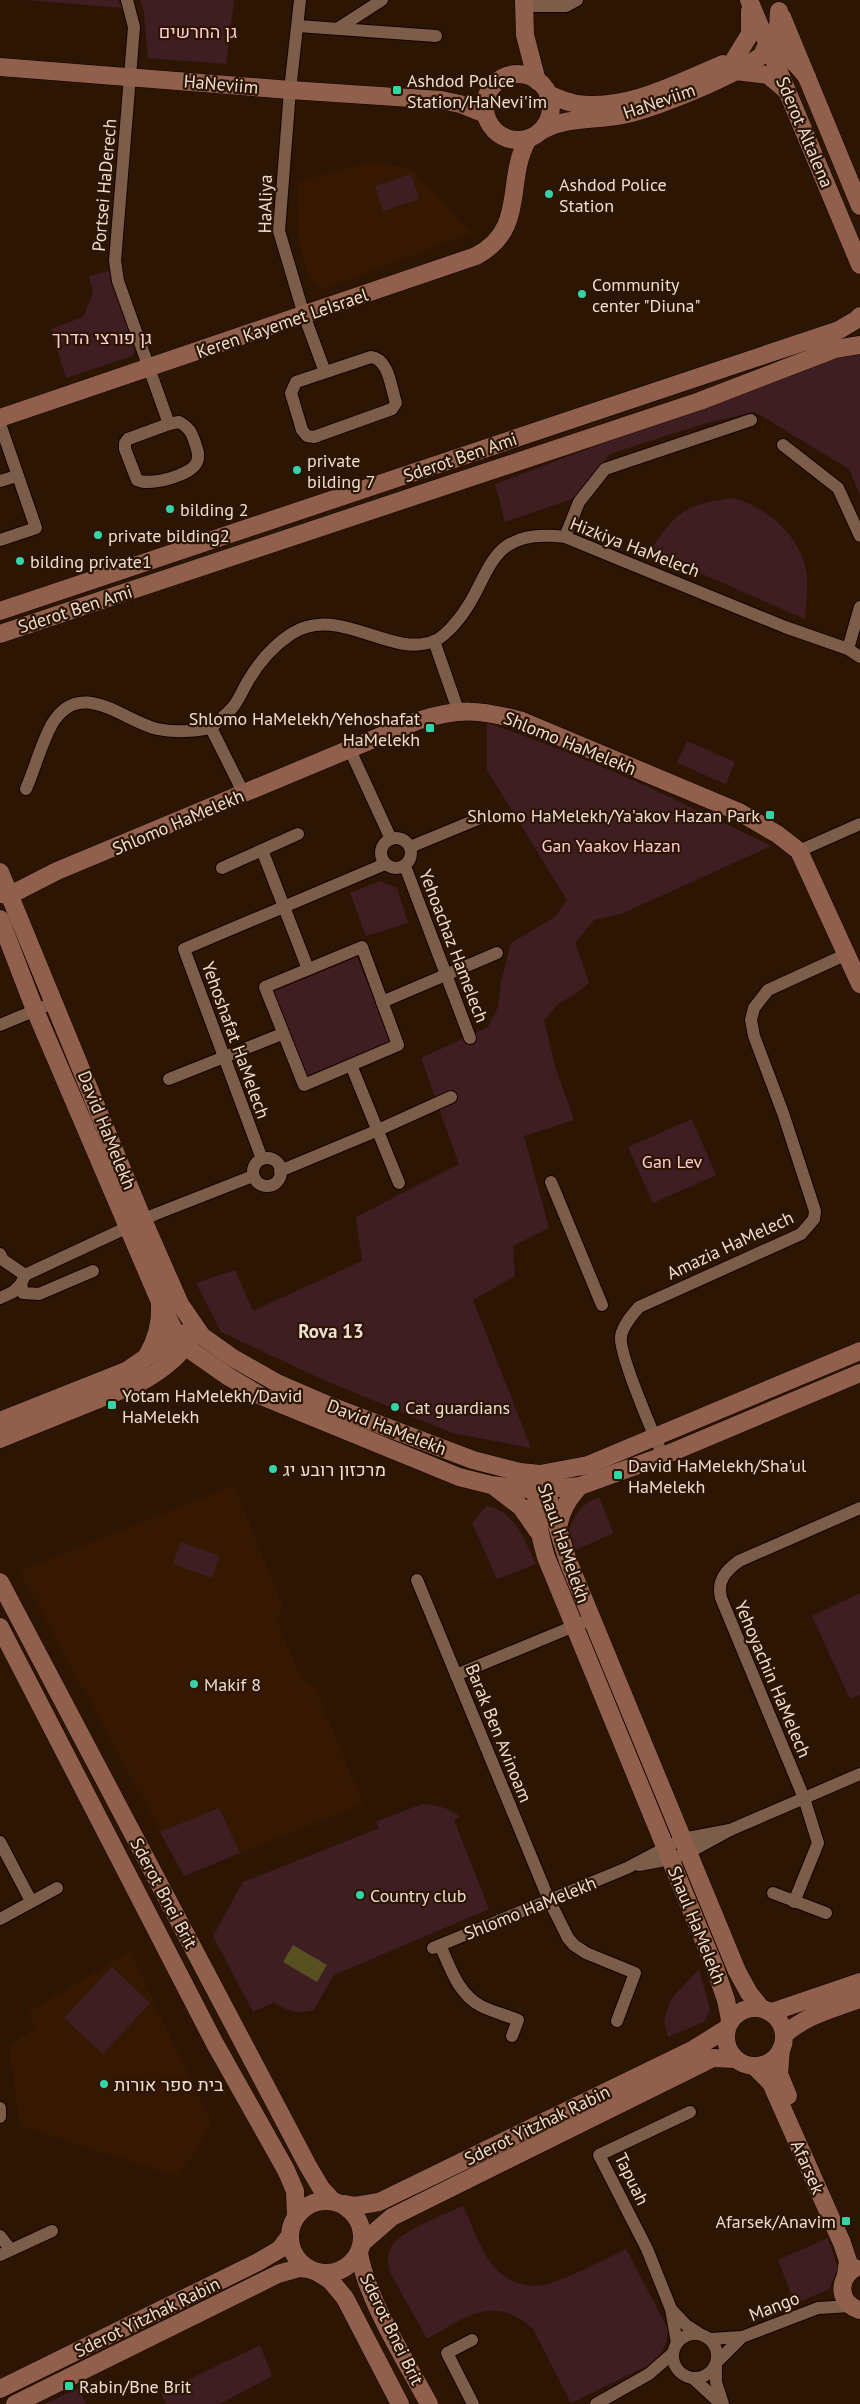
<svg xmlns="http://www.w3.org/2000/svg" width="860" height="2404" font-family="'PT Sans',Heebo,sans-serif">
	<style>
		.built { fill: #361801 }
		.green { fill: #3f1e23 }
		.water { fill: #575020 }
		.lines { fill: none; stroke-linecap: round; stroke-linejoin: round }
		.street-casing { stroke: #140200; stroke-width: 14 }
		.secondary-casing { stroke: #140200; stroke-width: 19 }
		.street { stroke: #7b5d49; stroke-width: 12 }
		.secondary { stroke: #91604c; stroke-width: 18 }
		.poi-dot { fill: #33d4a8; stroke: #2d1503; stroke-width: 2 }
		.labels { text-anchor: middle; dominant-baseline: central; stroke-width: 4.5; stroke-linejoin: round; paint-order: stroke }
		.park-label { font-size: 18px; fill: #ffcbd1; stroke: #2d1503 }
		.poi-label { font-size: 18px; fill: #eeddd2; stroke: #2d1503; text-anchor: start }
		.street-label { font-size: 18px; fill: #eeddd2; stroke: #2d1503 }
		.neighbourhood-label { font-size: 19px; font-weight: bold; fill: #eeddd2; stroke: #2d1503 }
	</style>
	<rect width="100%" height="100%" fill="#2d1503"/>
	<g class="built">
		<polygon points="365,163 386,164 412,169 471,233 324,289 310,280 299,245 297,182"/>
		<polygon points="234,1485 283,1606 276,1619 302,1680 316,1689 363,1804 184,1876 19,1571"/>
		<polygon points="130,1951 211,2123 180,2177 20,2126 9,2046 36,2028 28,2012"/>
	</g>
	<g class="green">
		<polygon points="26,0 118,0 123,8"/>
		<polygon points="140,0 234,0 226,64 148,58 144,13"/>
		<polygon points="411,174 419,199 383,211 375,186"/>
		<polygon points="109,271 136,348 132,356 66,378 51,329 83,317 93,293 89,276"/>
		<polygon points="860,354 860,495 849,469 755,412 706,423 610,454 575,498 505,522 495,484 832,357"/>
		<path d="M735 498C770 510 802 537 807 576 808 590 806 605 805 619L650 551C677 510 686 504 735 498Z"/>
		<path d="M487 723C585 755 679 801 771 846L621 914 594 920 575 943 589 982 581 990 557 1005 544 1020 556 1070 574 1120 524 1136 549 1228 513 1246 515 1276 473 1300 531 1448 453 1433 326 1381 221 1332 196 1283 235 1270 253 1311 362 1261 356 1217 459 1164 421 1058 488 1027 498 1007 501 982 511 943 555 917 567 900 487 770Z"/>
		<polygon points="687,741 735,762 726,784 677,763"/>
		<polygon points="379,881 397,888 408,923 366,936 350,893"/>
		<polygon points="357,957 391,1042 306,1076 272,992"/>
		<polygon points="692,1119 716,1175 653,1203 628,1147"/>
		<path d="M599 1497 613 1533 576 1550 569 1529C576 1513 582 1504 599 1497Z"/>
		<path d="M486 1506C516 1511 524 1540 536 1564L497 1579 472 1523Z"/>
		<polygon points="181,1542 220,1556 212,1578 173,1564"/>
		<polygon points="860,1593 860,1695 850,1699 812,1616"/>
		<path d="M422 1804C436 1805 449 1807 460 1817L454 1820 489 1909 334 1975 314 2010C297 2014 288 2012 274 2002L253 2012 213 1936 243 1882 379 1828 376 1822Z"/>
		<polygon points="219,1808 240,1853 184,1876 160,1832"/>
		<polygon points="112,1967 150,2003 103,2054 64,2018"/>
		<polygon points="699,1969 710,2010 704,2022 668,2037 664,2021 671,1999"/>
		<path d="M463 2206C473 2226 481 2254 497 2270 506 2280 525 2287 538 2286 559 2284 605 2259 626 2249L668 2329C668 2344 662 2354 651 2364L571 2403 533 2329C493 2293 465 2318 427 2339L390 2272C388 2265 387 2256 390 2249 397 2232 446 2214 463 2206Z"/>
		<polygon points="828,2238 838,2268 829,2289 795,2304 778,2260"/>
		<polygon points="260,2345 272,2376 220,2404 166,2404 161,2393"/>
		<polygon points="78,2388 86,2404 45,2404"/>
	</g>
	<polygon class="water" points="293,1945 327,1965 317,1982 283,1962"/>
	<g class="lines">
		<g class="street-casing">
			<g id="street">
				<polyline points="127,0 134,27 115,261 118,281 169,424"/>
				<polyline points="300,0 290,90 279,231 304,315 325,372"/>
				<polyline points="525,6 566,6 577,0"/>
				<polyline points="298,26 436,36"/>
				<polyline points="337,29 382,0"/>
				<path d="M371 357C389 359 391 388 396 403L392 409 314 437 307 436 302 430 291 393 296 382Z"/>
				<path d="M179 422C189 427 192 433 195 443 197 449 200 455 197 462 191 476 150 486 137 480L125 449V443L128 439 169 424Z"/>
				<polyline points="0,424 36,528 0,540"/>
				<polyline points="783,445 838,488 860,536"/>
				<polyline points="0,481 17,476"/>
				<polyline points="565,537 579,502 605,469 751,420"/>
				<polyline points="434,641 458,710"/>
				<polyline points="848,649 860,607"/>
				<path d="M211 728C218 721 226 715 233 707 239 700 243 689 248 681 259 662 273 646 291 634 338 603 391 659 434 641 441 639 447 632 452 627 494 583 480 526 565 537L785 627 848 649 860 657"/>
				<polyline points="211,728 244,794"/>
				<polyline points="350,750 391,839"/>
				<path d="M26 789C35 768 41 744 52 724 80 677 122 720 157 729 176 733 193 731 211 728"/>
				<circle cx="396" cy="853" r="15"/>
				<polyline points="410,847 478,819"/>
				<polyline points="262,850 308,969"/>
				<polyline points="799,851 860,824"/>
				<polyline points="405,866 470,1038"/>
				<polyline points="222,868 298,834"/>
				<polygon points="362,947 398,1045 304,1085 265,987"/>
				<polyline points="382,1002 497,953"/>
				<polyline points="0,1025 55,1002"/>
				<polyline points="351,1065 399,1183"/>
				<polyline points="169,1079 282,1034"/>
				<circle cx="267" cy="1172" r="14"/>
				<polyline points="262,1159 184,949 385,864"/>
				<polyline points="280,1171 376,1131 451,1097"/>
				<polyline points="551,1182 602,1305"/>
				<polyline points="0,1254 3,1260 25,1275 156,1214 253,1176"/>
				<polyline points="25,1275 21,1284 23,1293 39,1294 93,1271"/>
				<polyline points="0,1298 13,1292 21,1284"/>
				<path d="M663 1456C654 1435 618 1353 621 1336 623 1325 632 1315 639 1307L801 1234 814 1219 815 1211 783 1113 754 1036 751 1020 754 1008 768 990 847 954"/>
				<polyline points="417,1580 549,1900 568,1938 574,1945 586,1953 635,1973 617,2021"/>
				<polyline points="456,1675 591,1619"/>
				<polyline points="0,1842 31,1901"/>
				<polyline points="639,1865 670,1859 688,1853 730,1830 860,1774"/>
				<polyline points="773,1893 826,1913"/>
				<path d="M794 1902 818 1843 804 1798 721 1598C717 1581 725 1571 739 1561L860 1508"/>
				<polyline points="0,1919 57,1888"/>
				<path d="M440 1945C450 1967 458 1994 481 2006 493 2012 506 2015 518 2020L512 2036"/>
				<polyline points="433,1948 627,1868 682,1839 730,1830"/>
				<polyline points="0,2108 0,2117"/>
				<polyline points="0,2236 10,2249"/>
				<polyline points="0,2255 52,2231"/>
				<polyline points="671,2309 686,2325 700,2334"/>
				<circle cx="695" cy="2356" r="22"/>
				<polyline points="710,2339 742,2337 818,2308 851,2306"/>
				<polyline points="472,2340 447,2353 473,2404"/>
				<polyline points="677,2343 671,2309 647,2249 599,2155 690,2112"/>
				<polyline points="717,2362 742,2337"/>
				<polyline points="716,2365 716,2382 723,2404"/>
				<polyline points="694,2379 721,2404"/>
				<polyline points="596,2404 649,2374 673,2353"/>
			</g>
		</g>
		<g class="secondary-casing">
			<g id="secondary">
				<polyline points="524,0 525,35 537,81"/>
				<polyline points="749,0 860,265"/>
				<polyline points="782,17 860,206"/>
				<path d="M764 50C785 50 794 61 807 77"/>
				<polyline points="734,60 750,34 750,11"/>
				<polyline points="0,67 290,90 441,100 460,104 485,114"/>
				<polyline points="735,71 768,75 786,90"/>
				<circle cx="518" cy="107" r="33"/>
				<path d="M548 94C557 98 566 102 577 104 627 111 678 83 723 64"/>
				<path d="M541 131C567 116 595 121 623 115 657 108 756 69 777 42L779 11"/>
				<path d="M0 418 476 256C528 228 504 181 528 139"/>
				<polyline points="0,611 839,330 856,320 860,316"/>
				<polyline points="0,634 700,401 835,349 860,345"/>
				<polyline points="0,872 143,1220 180,1304 202,1336 233,1358 277,1383 328,1405 473,1460 520,1472 540,1474 588,1465 860,1351"/>
				<path d="M0 894 10 895 57 871 417 721C459 708 479 709 522 721L739 812 777 834 799 851 860 984"/>
				<polyline points="0,919 35,1010 160,1302 177,1336 186,1347 229,1377 261,1396 459,1477 491,1485 536,1490 580,1486 663,1456 860,1373"/>
				<path d="M147 1356C157 1339 161 1324 160 1305"/>
				<polyline points="0,1421 128,1370 177,1336 188,1332"/>
				<path d="M0 1439 139 1383C159 1372 179 1358 191 1338"/>
				<path d="M539 1479C532 1505 539 1532 546 1557L715 1968 726 2000 730 2020"/>
				<polyline points="543,1481 568,1561 737,1971 749,1993 761,2008"/>
				<polyline points="495,1487 521,1507 537,1530"/>
				<path d="M558 1528C561 1510 568 1499 580 1486"/>
				<polyline points="0,1582 308,2166 321,2188 333,2201"/>
				<polyline points="0,1627 214,2042 286,2170 295,2191 296,2216"/>
				<circle cx="755" cy="2037" r="29"/>
				<polyline points="772,2012 860,1982"/>
				<path d="M784 2035C806 2015 833 2009 860 1999"/>
				<polyline points="781,2049 779,2074 788,2096"/>
				<polyline points="754,2066 771,2083 842,2243 848,2261 846,2275"/>
				<circle cx="326" cy="2237" r="36"/>
				<polyline points="343,2204 355,2206 379,2202 694,2049 726,2029"/>
				<polyline points="362,2243 392,2217 701,2064 712,2058 735,2059"/>
				<path d="M359 2253C367 2300 406 2361 429 2404"/>
				<path d="M855 2268C836 2280 839 2304 860 2310"/>
				<polyline points="317,2272 330,2280 345,2298 400,2404"/>
				<polyline points="0,2389 258,2262 280,2249 289,2237"/>
				<polyline points="15,2404 278,2274 299,2268 308,2269"/>
			</g>
		</g>
		<use href="#street" class="street"/>
		<use href="#secondary" class="secondary"/>
	</g>
	<g class="poi-dot">
		<rect x="392" y="85" width="10" height="10" rx="2.5"/>
		<circle cx="549" cy="194" r="5"/>
		<circle cx="582" cy="294" r="5"/>
		<circle cx="297" cy="470" r="5"/>
		<circle cx="170" cy="509" r="5"/>
		<circle cx="98" cy="535" r="5"/>
		<circle cx="20" cy="561" r="5"/>
		<rect x="425" y="723" width="10" height="10" rx="2.5"/>
		<rect x="765" y="810" width="10" height="10" rx="2.5"/>
		<rect x="107" y="1400" width="10" height="10" rx="2.5"/>
		<circle cx="395" cy="1407" r="5"/>
		<circle cx="273" cy="1469" r="5"/>
		<rect x="613" y="1470" width="10" height="10" rx="2.5"/>
		<circle cx="194" cy="1684" r="5"/>
		<circle cx="360" cy="1895" r="5"/>
		<circle cx="104" cy="2084" r="5"/>
		<rect x="841" y="2216" width="10" height="10" rx="2.5"/>
		<rect x="64" y="2381" width="10" height="10" rx="2.5"/>
	</g>
	<g class="labels">
		<g class="park-label">
			<text x="198" y="31">גן החרשים</text>
			<text x="102" y="337">גן פורצי הדרך</text>
			<text x="611" y="845">Gan Yaakov Hazan</text>
			<text x="672" y="1161">Gan Lev</text>
		</g>
		<g class="poi-label">
			<text x="407" y="80">Ashdod Police<tspan x="407" dy="21">Station/HaNevi'im</tspan></text>
			<text x="559" y="184">Ashdod Police<tspan x="559" dy="21">Station</tspan></text>
			<text x="592" y="284">Community<tspan x="592" dy="21">center "Diuna"</tspan></text>
			<text x="307" y="460">private<tspan x="307" dy="21">bilding 7</tspan></text>
			<text x="180" y="509">bilding 2</text>
			<text x="108" y="535">private bilding2</text>
			<text x="30" y="561">bilding private1</text>
			<text x="420" y="718" text-anchor="end">Shlomo HaMelekh/Yehoshafat<tspan x="420" dy="21">HaMelekh</tspan></text>
			<text x="760" y="815" text-anchor="end">Shlomo HaMelekh/Ya'akov Hazan Park</text>
			<text x="122" y="1395">Yotam HaMelekh/David<tspan x="122" dy="21">HaMelekh</tspan></text>
			<text x="405" y="1407">Cat guardians</text>
			<text x="628" y="1465">David HaMelekh/Sha'ul<tspan x="628" dy="21">HaMelekh</tspan></text>
			<text x="283" y="1469">מרכזון רובע יג</text>
			<text x="204" y="1684">Makif 8</text>
			<text x="370" y="1895">Country club</text>
			<text x="114" y="2084">בית ספר אורות</text>
			<text x="836" y="2221" text-anchor="end">Afarsek/Anavim</text>
			<text x="79" y="2386">Rabin/Bne Brit</text>
		</g>
		<g class="street-label">
			<text transform="translate(221 84) rotate(5)">HaNeviim</text>
			<text transform="translate(659 101) rotate(-19)">HaNeviim</text>
			<text transform="translate(805 132) rotate(67)">Sderot Altalena</text>
			<text transform="translate(104 185) rotate(-85)">Portsei HaDerech</text>
			<text transform="translate(265 204) rotate(-89)">HaAliya</text>
			<text transform="translate(282 323) rotate(-19)">Keren Kayemet LeIsrael</text>
			<text transform="translate(460 457) rotate(-19)">Sderot Ben Ami</text>
			<text transform="translate(635 547) rotate(21)">Hizkiya HaMelech</text>
			<text transform="translate(75 609) rotate(-18)">Sderot Ben Ami</text>
			<text transform="translate(570 743) rotate(22)">Shlomo HaMelekh</text>
			<text transform="translate(178 822) rotate(-23)">Shlomo HaMelekh</text>
			<text transform="translate(454 946) rotate(69)">Yehoachaz Hamelech</text>
			<text transform="translate(236 1040) rotate(70)">Yehoshafat HaMelech</text>
			<text transform="translate(107 1130) rotate(68)">David HaMelekh</text>
			<text transform="translate(730 1245) rotate(-25)">Amazia HaMelech</text>
			<text transform="translate(387 1427) rotate(21)">David HaMelekh</text>
			<text transform="translate(564 1543) rotate(71)">Shaul HaMelekh</text>
			<text transform="translate(773 1679) rotate(67)">Yehoyachin HaMelech</text>
			<text transform="translate(499 1733) rotate(68)">Barak Ben Avinoam</text>
			<text transform="translate(164 1893) rotate(62)">Sderot Bnei Brit</text>
			<text transform="translate(530 1908) rotate(-22)">Shlomo HaMelekh</text>
			<text transform="translate(697 1925) rotate(68)">Shaul HaMelekh</text>
			<text transform="translate(537 2125) rotate(-26)">Sderot Yitzhak Rabin</text>
			<text transform="translate(808 2167) rotate(66)">Afarsek</text>
			<text transform="translate(632 2179) rotate(64)">Tapuah</text>
			<text transform="translate(774 2306) rotate(-21)">Mango</text>
			<text transform="translate(147 2317) rotate(-26)">Sderot Yitzhak Rabin</text>
			<text transform="translate(392 2329) rotate(64)">Sderot Bnei Brit</text>
		</g>
		<g class="neighbourhood-label">
			<text x="331" y="1331">Rova 13</text>
		</g>
	</g>
</svg>
